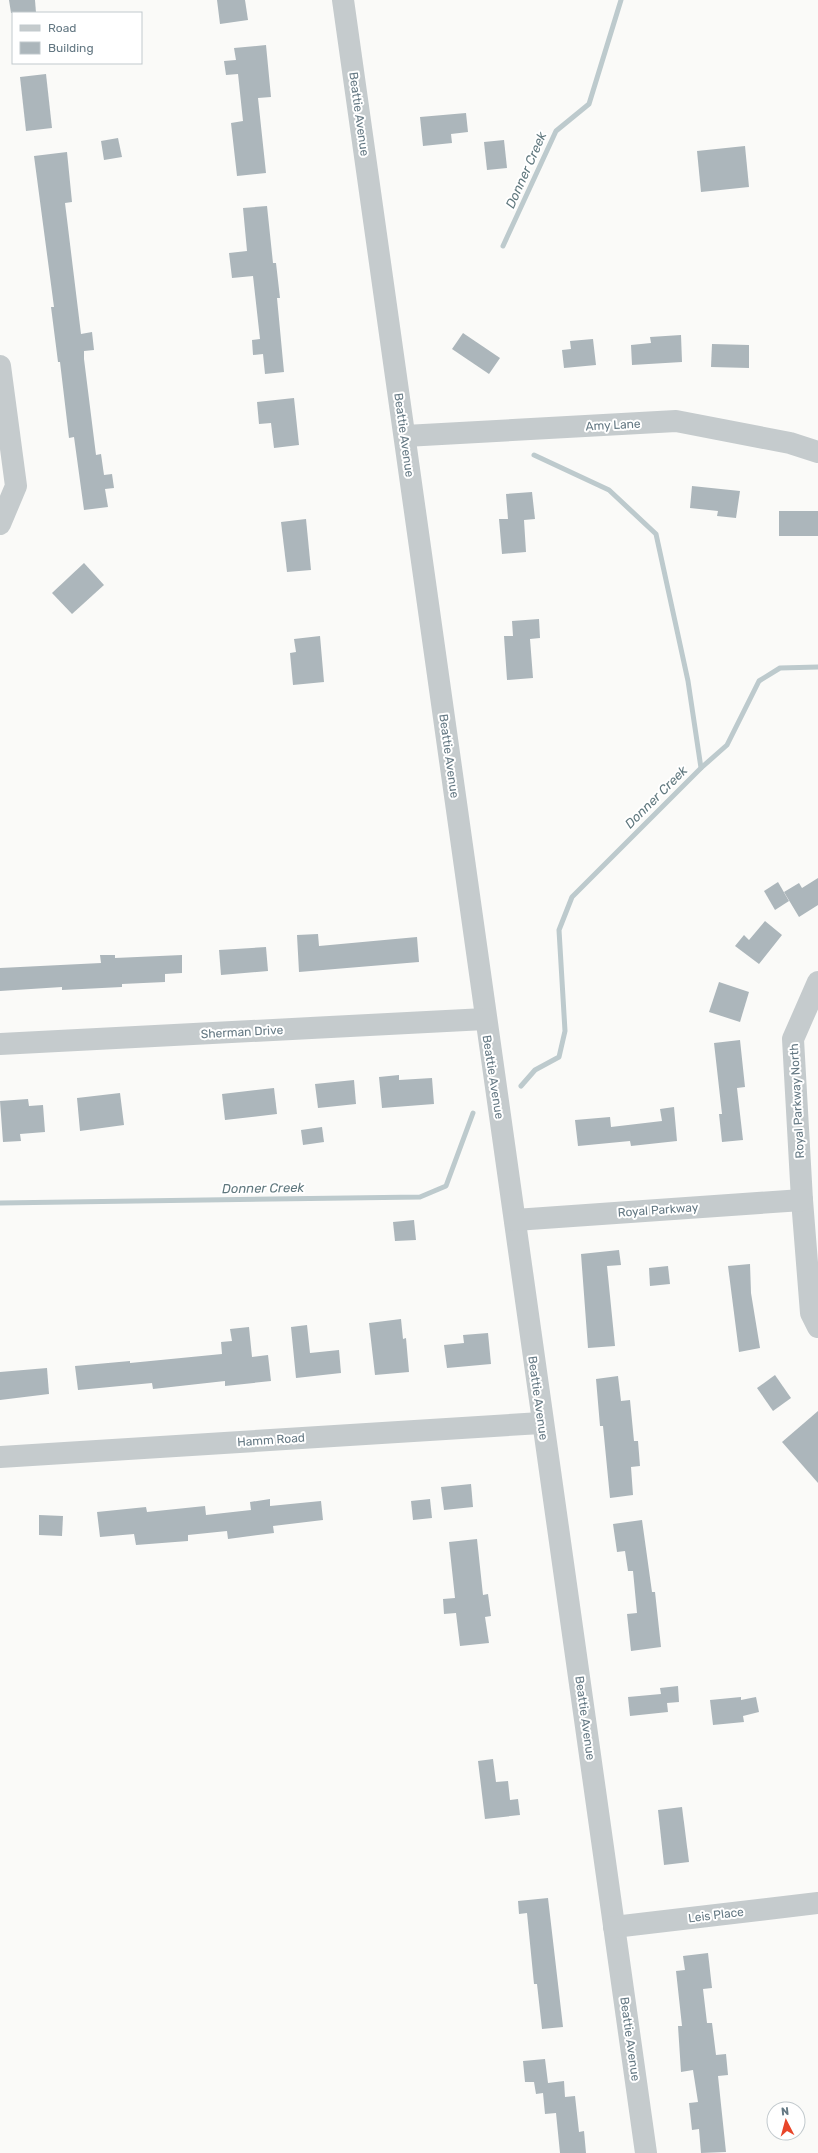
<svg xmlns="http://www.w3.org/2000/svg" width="818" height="2153" font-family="Rubik,sans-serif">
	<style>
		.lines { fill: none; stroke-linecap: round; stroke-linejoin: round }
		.stream { stroke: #bdcacd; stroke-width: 5 }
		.building { fill: #acb6bb }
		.minor { stroke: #c5cbcd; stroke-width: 22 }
		.labels { text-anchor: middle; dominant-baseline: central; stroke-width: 4; stroke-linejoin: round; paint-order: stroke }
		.street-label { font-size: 12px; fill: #647883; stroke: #fff }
		.water-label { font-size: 13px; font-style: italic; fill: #5f777d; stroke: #fff }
	</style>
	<rect width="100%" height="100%" fill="#fafaf8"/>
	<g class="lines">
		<g class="stream">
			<polyline points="503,246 556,131 589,104 621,0"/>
			<polyline points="701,768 727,745 759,681 780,668 818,667"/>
			<polyline points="521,1086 535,1070 559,1057 565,1031 559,930 572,897 701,768 688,681 656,534 609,490 534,455"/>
			<polyline points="0,1203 420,1197 446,1186 473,1113"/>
		</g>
	</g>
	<g class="building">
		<polygon points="9,0 35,0 36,13 11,13"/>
		<polygon points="217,0 245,0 248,20 220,24"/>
		<polygon points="266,45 271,97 258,98 266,173 237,176 231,123 243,121 238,74 226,75 224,61 236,60 234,48"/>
		<polygon points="46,74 52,128 26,131 20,77"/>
		<polygon points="466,113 468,132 451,134 452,143 423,146 420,117"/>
		<polygon points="118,138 122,157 104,160 101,141"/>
		<polygon points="504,140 507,168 487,170 484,142"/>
		<polygon points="745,146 749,187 701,192 697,151"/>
		<polygon points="67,152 72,202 65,203 81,334 92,332 94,350 84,351 84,359 96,455 101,454 104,475 112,474 114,488 105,489 108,507 84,510 74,437 69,438 60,362 58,362 51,307 54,307 34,156"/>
		<polygon points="267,206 273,263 276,263 280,298 277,298 284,372 265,374 263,354 253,355 252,340 260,339 253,276 232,278 229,253 247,251 243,208"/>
		<polygon points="463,333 500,358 489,374 452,349"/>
		<polygon points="681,335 682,362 632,365 631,345 651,343 650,337"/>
		<polygon points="593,339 596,365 564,368 562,350 571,349 570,341"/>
		<polygon points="712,344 749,345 749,368 711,367"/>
		<polygon points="294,398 299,445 274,448 271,423 259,424 257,402"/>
		<polygon points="692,486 740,491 736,518 717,516 718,511 690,508"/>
		<polygon points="532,492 535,519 524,520 526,552 502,554 499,519 508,519 506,494"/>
		<rect x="779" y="511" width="39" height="25"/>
		<polygon points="306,519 311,570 287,572 281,522"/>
		<polygon points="84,563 104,585 72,614 52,593"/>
		<polygon points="539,619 540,638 530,639 533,678 507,680 504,636 513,636 512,621"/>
		<polygon points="320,636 324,682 293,685 290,653 296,652 294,639"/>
		<polygon points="818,878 818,905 799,917 784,892 799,883 802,888"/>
		<polygon points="778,882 789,901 775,910 764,891"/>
		<polygon points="765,921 782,935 759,964 735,946 744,935 749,940"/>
		<polygon points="318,934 319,946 417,937 419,962 299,972 297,935"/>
		<polygon points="266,947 268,971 221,975 219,950"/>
		<polygon points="100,955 115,955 115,958 182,955 182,973 165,974 165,982 122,984 122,987 62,990 62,987 0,991 0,968 101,963"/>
		<polygon points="719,982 749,992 740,1022 709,1012"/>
		<polygon points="740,1040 745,1087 737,1088 743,1140 722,1142 719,1114 722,1114 714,1043"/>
		<polygon points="399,1075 399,1080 432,1078 434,1104 382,1108 379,1077"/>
		<polygon points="354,1080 356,1104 318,1108 315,1084"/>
		<polygon points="274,1088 277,1114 225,1120 222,1094"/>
		<polygon points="120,1093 124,1125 80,1131 77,1098"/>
		<polygon points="28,1099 29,1106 43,1105 45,1132 20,1134 21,1141 3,1142 0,1101"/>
		<polygon points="674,1107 677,1141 631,1146 630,1141 578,1146 575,1120 610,1117 611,1127 662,1121 660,1109"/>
		<polygon points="322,1127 324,1142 303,1145 301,1130"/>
		<polygon points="414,1220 416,1240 395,1241 393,1222"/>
		<polygon points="619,1250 621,1265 607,1266 615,1346 588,1348 581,1254"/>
		<polygon points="750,1264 751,1293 760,1348 739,1352 728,1266"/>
		<polygon points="668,1266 670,1284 650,1286 649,1268"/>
		<polygon points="401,1319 403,1339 406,1338 409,1372 375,1375 369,1323"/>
		<polygon points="307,1325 310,1353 339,1350 341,1373 296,1378 291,1327"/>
		<polygon points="249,1327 252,1357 268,1355 271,1381 225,1386 225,1381 153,1389 152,1383 78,1390 75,1366 130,1361 130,1363 222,1354 221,1342 232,1341 230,1329"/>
		<polygon points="488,1333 491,1364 447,1368 444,1345 464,1343 463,1335"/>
		<polygon points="47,1368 49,1394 0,1400 0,1372"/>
		<polygon points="775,1375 791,1398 773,1411 757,1388"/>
		<polygon points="618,1376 621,1401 630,1400 634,1441 638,1441 640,1466 631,1467 633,1495 610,1498 603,1426 600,1426 596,1379"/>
		<polygon points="818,1411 818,1483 782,1442"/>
		<polygon points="471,1484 473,1507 444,1510 441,1487"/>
		<polygon points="270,1499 270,1506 321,1501 323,1520 273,1526 274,1533 228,1539 227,1531 188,1535 188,1541 136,1545 134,1534 100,1537 97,1512 146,1507 147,1512 205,1506 206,1515 251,1510 250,1502"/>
		<polygon points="430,1499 432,1518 413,1520 411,1501"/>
		<polygon points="39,1515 63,1516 62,1536 39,1535"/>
		<polygon points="642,1520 652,1592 655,1592 661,1647 631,1651 627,1614 637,1613 633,1571 628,1571 625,1551 617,1552 613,1524"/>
		<polygon points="477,1539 483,1595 488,1594 491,1616 485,1617 489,1643 460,1646 456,1613 444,1614 443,1599 455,1598 449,1542"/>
		<polygon points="678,1686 679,1702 667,1703 668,1712 630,1716 628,1697 661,1694 660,1688"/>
		<polygon points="741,1697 741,1700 756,1697 759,1712 743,1716 744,1722 713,1725 710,1700"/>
		<polygon points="493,1759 496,1782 508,1781 510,1800 518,1799 520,1815 485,1819 478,1761"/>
		<polygon points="682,1807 689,1862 664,1865 658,1810"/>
		<polygon points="548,1898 563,2027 542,2029 537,1984 534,1984 527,1913 519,1914 518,1901"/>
		<polygon points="708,1953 712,1988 703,1989 707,2023 712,2023 716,2055 726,2054 728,2075 718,2076 726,2152 701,2153 699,2129 692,2130 689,2103 698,2102 693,2070 681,2072 678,2026 682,2026 676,1971 685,1970 683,1956"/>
		<polygon points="545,2059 548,2083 564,2081 565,2097 575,2096 579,2132 584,2131 586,2153 560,2153 556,2113 545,2114 543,2093 536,2094 534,2082 525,2082 523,2061"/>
	</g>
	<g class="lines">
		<g class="minor">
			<path d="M343 0C444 718 544 1436 646 2153"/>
			<polyline points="0,366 16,486 0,524"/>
			<polyline points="405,436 676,421 790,443 818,452"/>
			<polyline points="818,982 793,1039 802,1200 811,1313 818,1327"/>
			<polyline points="0,1044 485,1019"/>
			<polyline points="515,1220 802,1200"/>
			<polyline points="0,1457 541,1423"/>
			<polyline points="614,1927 818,1903"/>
		</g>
	</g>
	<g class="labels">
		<g class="street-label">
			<text transform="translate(359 114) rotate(82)">Beattie Avenue</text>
			<text transform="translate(613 425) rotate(-3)">Amy Lane</text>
			<text transform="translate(404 435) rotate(82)">Beattie Avenue</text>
			<text transform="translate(449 756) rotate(82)">Beattie Avenue</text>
			<text transform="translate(242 1032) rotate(-3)">Sherman Drive</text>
			<text transform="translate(493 1077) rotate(81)">Beattie Avenue</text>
			<text transform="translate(797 1101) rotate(-93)">Royal Parkway North</text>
			<text transform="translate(658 1210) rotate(-4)">Royal Parkway</text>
			<text transform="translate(538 1398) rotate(82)">Beattie Avenue</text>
			<text transform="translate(271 1440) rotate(-4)">Hamm Road</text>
			<text transform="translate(585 1718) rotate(82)">Beattie Avenue</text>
			<text transform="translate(716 1915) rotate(-7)">Leis Place</text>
			<text transform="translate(630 2039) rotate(82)">Beattie Avenue</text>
		</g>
		<g class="water-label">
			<text transform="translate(526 170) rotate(-66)">Donner Creek</text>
			<text transform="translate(656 797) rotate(-45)">Donner Creek</text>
			<text transform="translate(263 1188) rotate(-1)">Donner Creek</text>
		</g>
	</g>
	<rect x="12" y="12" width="130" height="52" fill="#ffffff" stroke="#c1c9cd"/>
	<rect x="20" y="25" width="20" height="6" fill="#c5cbcd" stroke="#c1c9cd"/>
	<text x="48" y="32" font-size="12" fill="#647883">Road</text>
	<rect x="20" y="42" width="20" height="12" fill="#acb6bb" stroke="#c1c9cd"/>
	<text x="48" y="52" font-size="12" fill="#647883">Building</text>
	<g transform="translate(786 2121) rotate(354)"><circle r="19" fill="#ffffff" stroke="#c1c9cd"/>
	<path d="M0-3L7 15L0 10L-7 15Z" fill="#e84529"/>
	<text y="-6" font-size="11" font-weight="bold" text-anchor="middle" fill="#647883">N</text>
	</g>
</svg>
